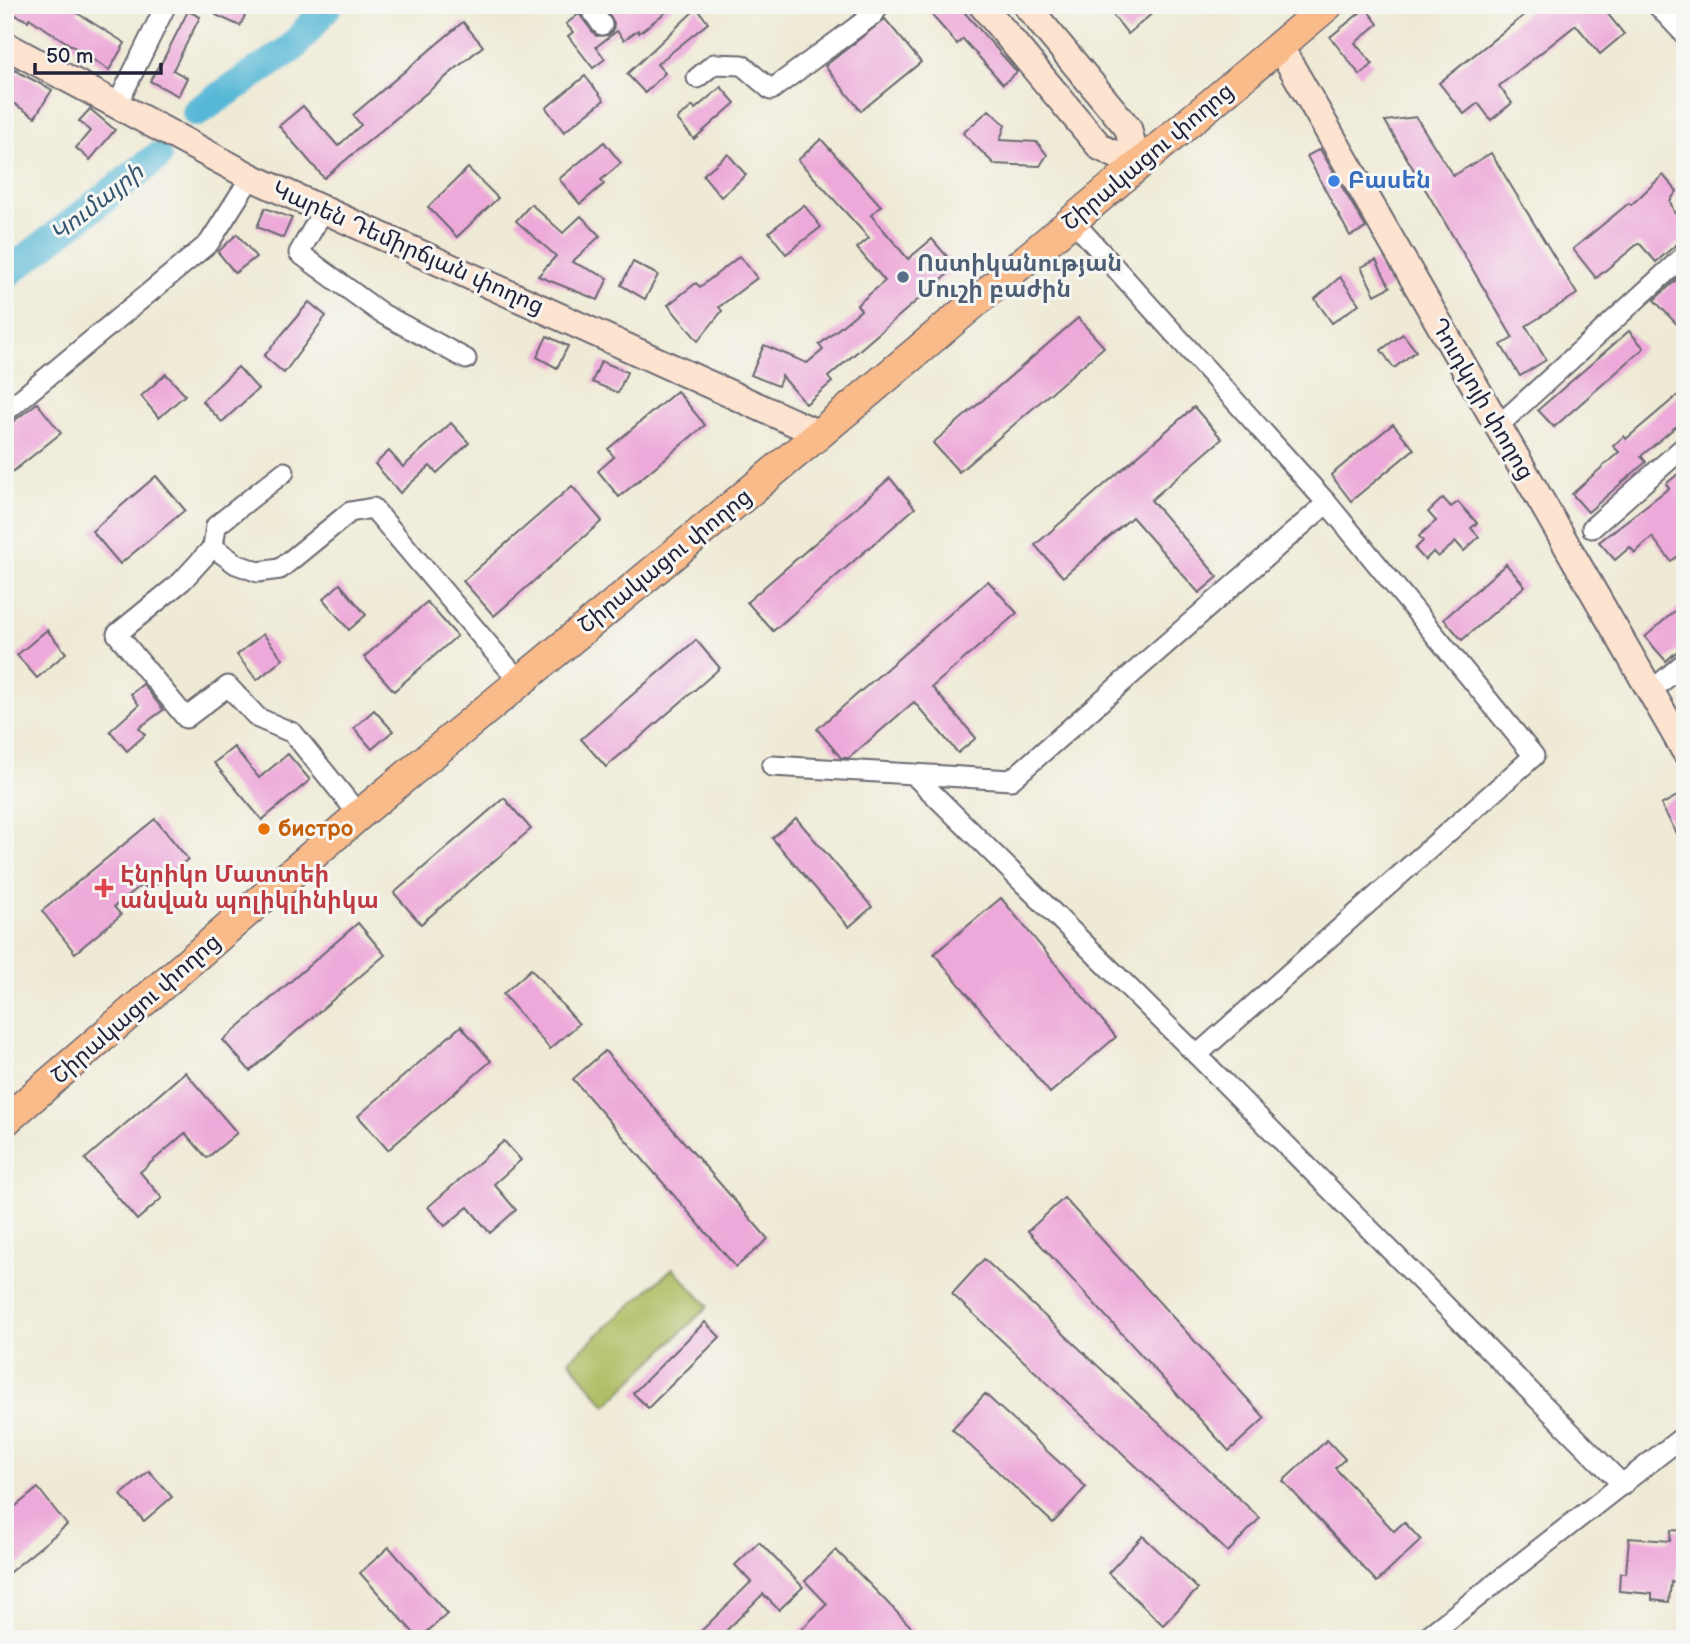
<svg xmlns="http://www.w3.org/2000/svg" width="1690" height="1644" font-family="'Balsamiq Sans','Noto Sans Armenian',sans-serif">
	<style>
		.green { fill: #acbc5f; stroke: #676f4d; stroke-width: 2 }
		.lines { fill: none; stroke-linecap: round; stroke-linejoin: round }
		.river { stroke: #57b8d6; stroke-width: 30 }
		.building { fill: #eda9d9 }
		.street-casing { stroke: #6a6871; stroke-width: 23 }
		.secondary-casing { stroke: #6a6871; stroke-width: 30 }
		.primary-casing { stroke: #6a6871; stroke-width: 33 }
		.street { stroke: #fff; stroke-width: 19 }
		.secondary { stroke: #fde4d1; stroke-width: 26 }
		.primary { stroke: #fabb8b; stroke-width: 30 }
		.shop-dot { fill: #3f7fe0; stroke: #f6f6f2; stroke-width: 2.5 }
		.service-dot { fill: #5c6f8a; stroke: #f6f6f2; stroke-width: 2.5 }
		.food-dot { fill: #e8710a; stroke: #f6f6f2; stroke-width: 2.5 }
		.health-dot { fill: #e0444e; stroke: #f6f6f2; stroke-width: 2.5 }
		.labels { text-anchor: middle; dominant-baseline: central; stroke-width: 6; stroke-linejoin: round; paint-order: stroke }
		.street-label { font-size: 23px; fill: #22223b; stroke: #f6f6f2 }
		.shop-label { font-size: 23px; font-weight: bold; fill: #366cbe; stroke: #f6f6f2; text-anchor: start }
		.service-label { font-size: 23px; font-weight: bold; fill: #4e5e75; stroke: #f6f6f2; text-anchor: start }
		.food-label { font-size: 23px; font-weight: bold; fill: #c56008; stroke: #f6f6f2; text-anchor: start }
		.health-label { font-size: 23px; font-weight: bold; fill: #be3a42; stroke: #f6f6f2; text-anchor: start }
		.water-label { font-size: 24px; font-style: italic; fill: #355671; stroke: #f6f6f2 }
	</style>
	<rect width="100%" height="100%" fill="#f6f6f2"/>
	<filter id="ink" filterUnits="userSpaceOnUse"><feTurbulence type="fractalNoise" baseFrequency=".0143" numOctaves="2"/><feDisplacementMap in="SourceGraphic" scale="14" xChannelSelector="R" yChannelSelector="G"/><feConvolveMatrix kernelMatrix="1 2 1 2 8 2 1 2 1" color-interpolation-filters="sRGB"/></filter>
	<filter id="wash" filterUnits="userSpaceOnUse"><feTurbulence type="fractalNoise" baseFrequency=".00686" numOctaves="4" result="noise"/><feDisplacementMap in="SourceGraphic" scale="28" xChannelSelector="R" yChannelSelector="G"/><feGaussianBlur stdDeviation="1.57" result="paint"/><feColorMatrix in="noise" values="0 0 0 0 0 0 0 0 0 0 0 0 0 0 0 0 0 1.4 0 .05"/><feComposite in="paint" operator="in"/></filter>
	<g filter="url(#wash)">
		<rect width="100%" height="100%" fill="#efead5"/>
		<polygon class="green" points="673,1268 708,1306 606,1406 569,1360"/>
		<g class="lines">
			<g class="river">
				<polyline points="197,112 292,48 328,5"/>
				<polyline points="5,275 157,157"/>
			</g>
		</g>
		<g id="blocks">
			<g class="building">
				<polygon points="5,5 82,5 77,13 125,43 109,70 29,18 28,21 5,10"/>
				<polygon points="221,5 250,5 240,26 216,15"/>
				<polygon points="603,5 675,5 639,33 638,30 624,40 617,31 596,47 605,59 593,68 568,36 573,32 566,24 579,14 596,36 608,35 613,31 614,23"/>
				<polygon points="923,5 958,5 1017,72 1003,84 963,39 957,44"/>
				<polygon points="1105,5 1162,5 1128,34"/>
				<polygon points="1537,5 1594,5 1599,11 1603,8 1624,34 1600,54 1576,25 1499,86 1512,103 1491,120 1478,103 1464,114 1439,83"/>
				<polygon points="697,8 708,23 657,64 665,73 645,93 627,74"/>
				<polygon points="1366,8 1378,24 1355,43 1373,64 1360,75 1330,37"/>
				<polygon points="188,11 200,17 173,70 187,78 178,96 150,81 160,63 161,64"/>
				<polygon points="885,19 921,62 861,111 825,66"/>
				<polygon points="463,22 483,46 324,178 279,126 303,106 338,146 361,125 353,115"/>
				<polygon points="5,65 52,90 35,117 5,98"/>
				<polygon points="585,76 604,100 564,132 546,108"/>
				<polygon points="721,87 735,103 694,139 677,119 693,106 695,109"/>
				<polygon points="90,109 115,130 90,160 76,148 90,131 79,121"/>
				<polygon points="989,110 1005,125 1000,140 1037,142 1047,155 1040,166 994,164 963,133"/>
				<polygon points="1416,117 1453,176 1491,153 1577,294 1526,326 1546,360 1520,376 1501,345 1513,338 1385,121"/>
				<polygon points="821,139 881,206 871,215 908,259 932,239 956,267 828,377 832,382 806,404 782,376 778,386 751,375 764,345 807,363 823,350 819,345 861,310 857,305 885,281 857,248 869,238 798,160"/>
				<polygon points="604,142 621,163 601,180 604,184 580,204 559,179"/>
				<polygon points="1320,149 1366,228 1350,236 1307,156"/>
				<polygon points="728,154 746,175 721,197 703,175"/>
				<polygon points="468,168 498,198 457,237 428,207"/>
				<polygon points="1663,175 1677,191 1670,201 1674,212 1685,224 1685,237 1656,262 1639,243 1596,278 1573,249 1629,203 1631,205"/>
				<polygon points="531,204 563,233 581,216 600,236 572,262 608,278 598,300 538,276 556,256 516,221"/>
				<polygon points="804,205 821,227 786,254 769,232"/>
				<polygon points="265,208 292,218 283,238 257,227"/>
				<polygon points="237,234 256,257 235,273 218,252"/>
				<polygon points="740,256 757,278 719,307 722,311 698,341 668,305 696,283 700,287"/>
				<polygon points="1376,260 1390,287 1375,295 1361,267"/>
				<polygon points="633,262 658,275 645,299 621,285"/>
				<polygon points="1685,272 1685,333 1654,300"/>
				<polygon points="1340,277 1359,304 1332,323 1315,299"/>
				<polygon points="309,302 326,316 284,373 264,356"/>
				<polygon points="1078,318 1104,347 959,472 933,443"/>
				<polygon points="1629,331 1644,348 1554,427 1538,410"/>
				<polygon points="1403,334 1416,351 1394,368 1381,350"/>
				<polygon points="547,336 568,346 557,368 537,357"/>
				<polygon points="601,361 627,372 618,393 592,382"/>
				<polygon points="238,367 258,389 222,422 202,401"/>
				<polygon points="166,374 185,395 159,418 141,396"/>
				<polygon points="1685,389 1685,419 1641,456 1646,462 1588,512 1572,494 1619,452 1613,446 1624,436 1626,439"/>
				<polygon points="677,391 705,425 619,497 598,471 614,457 608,449"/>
				<polygon points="37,403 61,433 5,478 5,428"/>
				<polygon points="1194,407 1222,439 1151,500 1218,577 1199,593 1132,517 1063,577 1035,545"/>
				<polygon points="451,423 469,443 437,473 430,466 400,493 375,464 389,451 403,467"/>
				<polygon points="1393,424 1414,449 1351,501 1331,475"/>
				<polygon points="1685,468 1685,551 1671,561 1652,537 1635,553 1630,547 1615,560 1599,542 1669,488 1666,484"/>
				<polygon points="156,476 185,510 120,564 92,531"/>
				<polygon points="890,478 915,508 773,631 747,602"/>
				<polygon points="572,486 602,521 494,616 463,581"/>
				<polygon points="1443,498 1451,507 1458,502 1477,523 1471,528 1479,537 1464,551 1456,542 1438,557 1433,552 1425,560 1415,549 1423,541 1419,536 1436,521 1428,512"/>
				<polygon points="1506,564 1525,586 1462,640 1444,619"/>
				<polygon points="988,581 1017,613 932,687 976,738 958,753 914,702 849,758 841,758 817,729"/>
				<polygon points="340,584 366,615 349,630 323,599"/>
				<polygon points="427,602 457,636 394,691 364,657"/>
				<polygon points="1685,602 1685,644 1666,661 1645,637"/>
				<polygon points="47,630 66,653 37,678 17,655"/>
				<polygon points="263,634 283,659 257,680 237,655"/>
				<polygon points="696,640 720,668 606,767 581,739"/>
				<polygon points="143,684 163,710 139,728 145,735 127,751 110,731 139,705 131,694"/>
				<polygon points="374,710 393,731 372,749 354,728"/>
				<polygon points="234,747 259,778 288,754 310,780 262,820 214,763"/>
				<polygon points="1679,795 1685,804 1685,848 1661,805"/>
				<polygon points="504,798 531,829 421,924 394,893"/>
				<polygon points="796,818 872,907 849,927 772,838"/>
				<polygon points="155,819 188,859 148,891 143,884 114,907 121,915 75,953 42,911"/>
				<polygon points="1001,898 1116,1037 1050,1093 934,954"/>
				<polygon points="358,923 385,955 250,1071 223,1040"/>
				<polygon points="531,969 579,1024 550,1049 503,994"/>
				<polygon points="461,1026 491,1061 388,1150 358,1116"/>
				<polygon points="605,1051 768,1239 736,1267 573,1079"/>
				<polygon points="185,1072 237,1133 207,1158 185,1133 140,1172 162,1198 137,1220 85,1159"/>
				<polygon points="504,1141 521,1160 494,1184 516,1210 490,1233 468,1207 445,1226 428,1207"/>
				<polygon points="1064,1198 1265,1418 1229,1451 1028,1231"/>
				<polygon points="984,1259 1260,1518 1228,1552 952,1294"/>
				<polygon points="705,1322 720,1337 648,1408 633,1393"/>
				<polygon points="985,1394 1086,1487 1053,1523 952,1429"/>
				<polygon points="1327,1440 1345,1459 1335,1468 1394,1531 1404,1522 1421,1540 1377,1582 1283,1481"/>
				<polygon points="149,1471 172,1497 144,1521 121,1495"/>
				<polygon points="38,1488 67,1525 5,1576 5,1515"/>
				<polygon points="1671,1530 1685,1531 1685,1550 1679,1549 1677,1583 1671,1582 1669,1602 1652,1600 1652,1594 1619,1591 1620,1573 1626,1573 1629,1538 1670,1541"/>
				<polygon points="1143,1536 1198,1589 1163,1625 1108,1573"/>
				<polygon points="759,1542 803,1587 779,1610 763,1594 718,1639 693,1639 751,1582 735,1565"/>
				<polygon points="389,1547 447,1614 419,1639 360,1573"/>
				<polygon points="836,1550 923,1639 792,1639 827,1604 805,1581"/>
			</g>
		</g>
	</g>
	<g filter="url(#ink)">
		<use href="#blocks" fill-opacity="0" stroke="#6a6871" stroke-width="2"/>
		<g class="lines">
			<g class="street-casing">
				<g id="street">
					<polyline points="588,5 602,25"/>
					<polyline points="1657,5 1685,35"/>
					<polyline points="697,78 714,64 742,65 771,90 874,14 879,5"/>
					<polyline points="118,103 166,5"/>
					<polyline points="323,211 299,253 381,313 466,359"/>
					<polyline points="1073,221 1327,503 1534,756 1197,1055"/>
					<polyline points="5,412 209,243 251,177"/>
					<polyline points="1498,426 1685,255"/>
					<polyline points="1592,528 1685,446"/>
					<polyline points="213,547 216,526 284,472"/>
					<polyline points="1650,692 1685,662"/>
					<polyline points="772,766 913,774 1197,1055 1623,1485"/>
					<polyline points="913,774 1011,780 1327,503"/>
					<polyline points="359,815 293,733 258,718 228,686 186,718 117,634 182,581 213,547 236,564 258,572 280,569 350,512 373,508 519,681"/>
					<polyline points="1424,1639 1685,1435"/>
				</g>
			</g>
			<g class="secondary-casing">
				<g id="secondary">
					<polyline points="982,5 1100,147 1137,165"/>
					<polyline points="1026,5 1128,128 1137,165"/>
					<polyline points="5,45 251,177 819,434"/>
					<polyline points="1280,47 1685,751"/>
				</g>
			</g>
			<g class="primary-casing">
				<polyline id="primary" points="5,1121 359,815 819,434 1328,5"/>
			</g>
			<use href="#street" class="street"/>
			<use href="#secondary" class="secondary"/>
			<use href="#primary" class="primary"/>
		</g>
	</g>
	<circle class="shop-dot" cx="1334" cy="181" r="7"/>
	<circle class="service-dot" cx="903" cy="277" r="7"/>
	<circle class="food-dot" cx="264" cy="829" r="7"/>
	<path class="health-dot" d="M100.5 877.5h7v7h7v7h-7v7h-7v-7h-7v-7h7z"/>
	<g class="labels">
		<g class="street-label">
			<text transform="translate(1148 157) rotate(-40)">Շիրակացու փողոց</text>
			<text transform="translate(408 248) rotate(24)">Կարեն Դեմիրճյան փողոց</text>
			<text transform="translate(1482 399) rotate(60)">Դուդկոյի փողոց</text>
			<text transform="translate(665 561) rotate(-39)">Շիրակացու փողոց</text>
			<text transform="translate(136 1009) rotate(-41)">Շիրակացու փողոց</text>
		</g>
		<g class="shop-label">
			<text x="1348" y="181">Բասեն</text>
		</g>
		<g class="service-label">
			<text x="917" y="264">Ոստիկանության<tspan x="917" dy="26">Մուշի բաժին</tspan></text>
		</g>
		<g class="food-label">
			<text x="278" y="829">бистро</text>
		</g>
		<g class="health-label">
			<text x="120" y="875">Էնրիկո Մատտեի<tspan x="120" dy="26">անվան պոլիկլինիկա</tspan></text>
		</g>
		<g class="water-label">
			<text transform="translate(97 203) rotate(-38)">Կումայրի</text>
		</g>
	</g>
	<rect width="1690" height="1644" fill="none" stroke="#f6f6f2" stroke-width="28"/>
	<path d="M35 63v10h126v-10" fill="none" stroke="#22223b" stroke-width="3.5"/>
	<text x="46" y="63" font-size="21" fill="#22223b" stroke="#f6f6f2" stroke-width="5" paint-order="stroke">50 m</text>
</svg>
